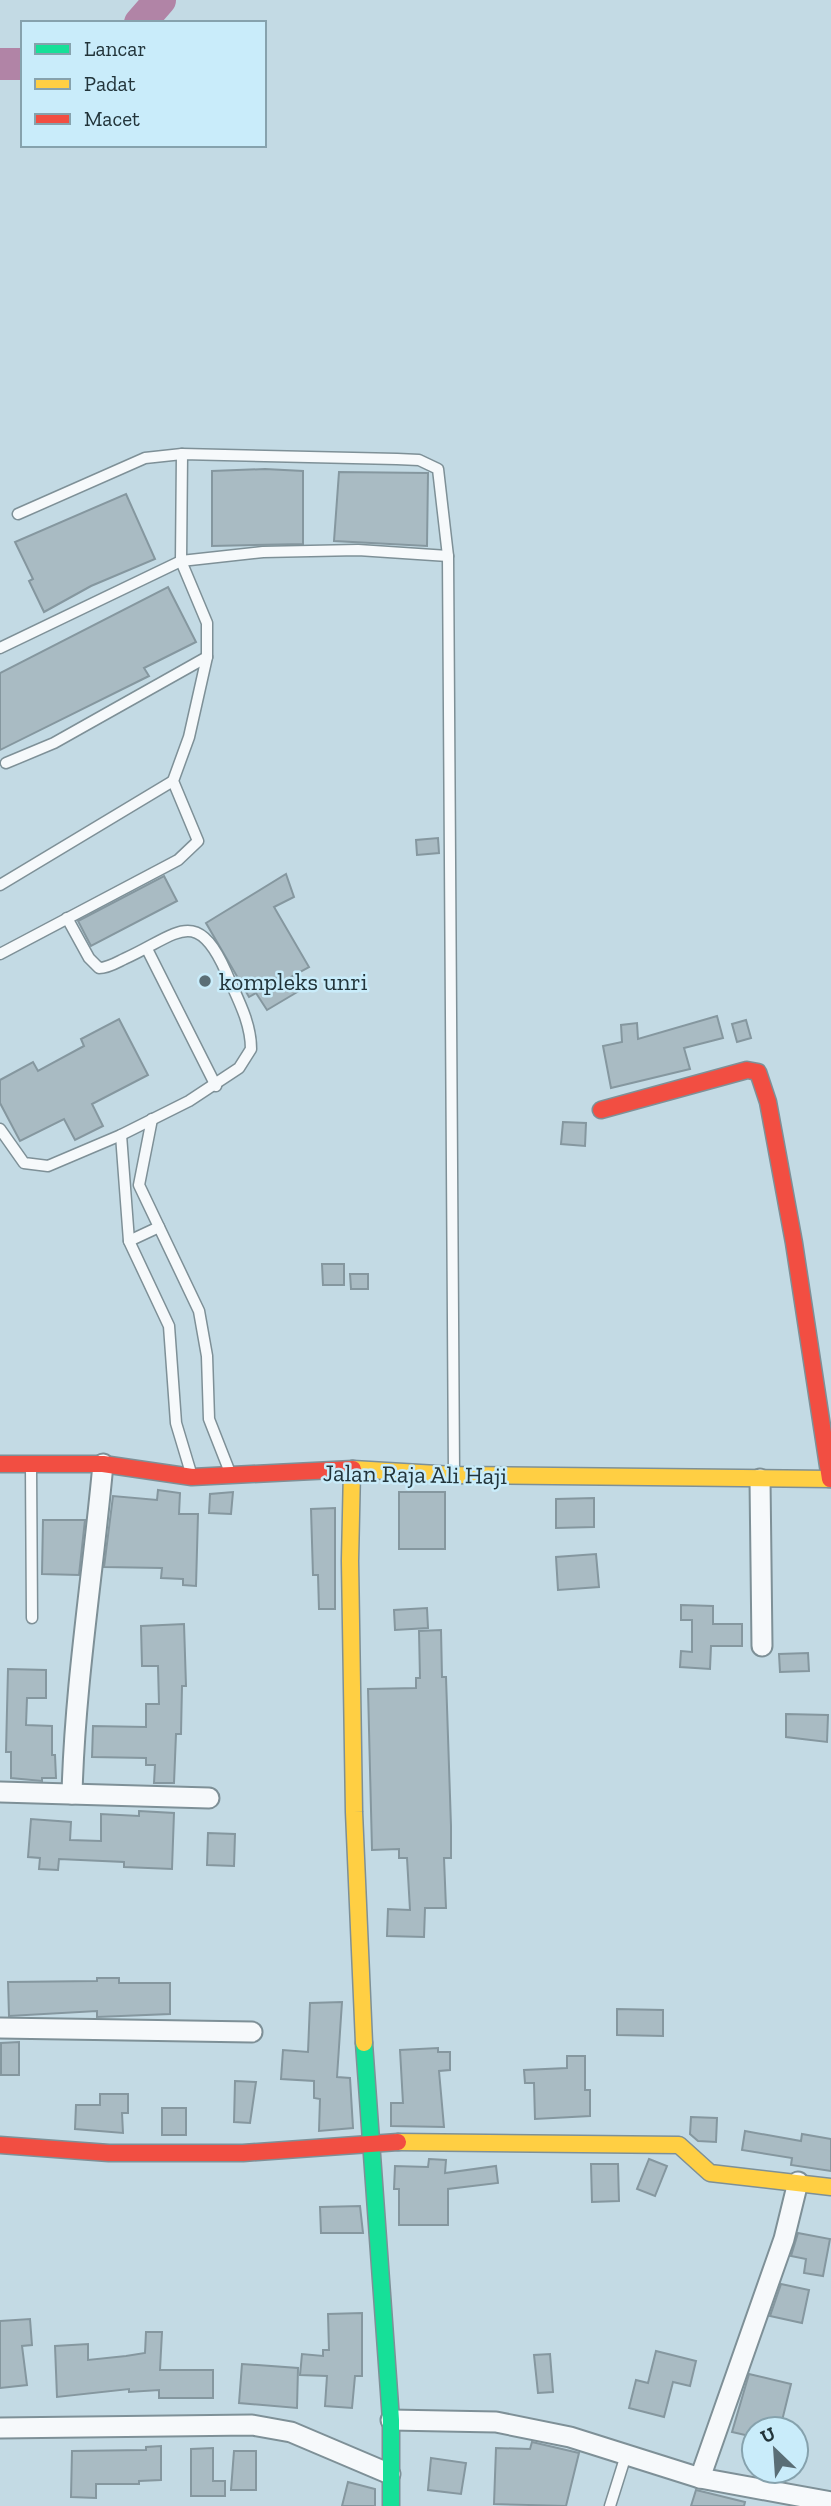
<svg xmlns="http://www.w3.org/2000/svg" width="831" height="2506" font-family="'Zilla Slab',serif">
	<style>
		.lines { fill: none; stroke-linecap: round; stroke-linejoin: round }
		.river { stroke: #b184a6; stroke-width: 32 }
		.building { fill: #a9bbc3; stroke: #85979f; stroke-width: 2 }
		.lane-casing { stroke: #7e9097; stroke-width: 13 }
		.street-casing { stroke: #7e9097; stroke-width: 23 }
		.fast-casing { stroke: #7e9097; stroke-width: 19 }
		.slow-casing { stroke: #7e9097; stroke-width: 19 }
		.jam-casing { stroke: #7e9097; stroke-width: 19 }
		.lane { stroke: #f6f9fb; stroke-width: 10 }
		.street { stroke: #f6f9fb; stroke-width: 19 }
		.fast { stroke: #16e098; stroke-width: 16 }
		.slow { stroke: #ffcf43; stroke-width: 16 }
		.jam { stroke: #f24e42; stroke-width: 16 }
		.poi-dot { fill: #5a6e76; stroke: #c9ecfa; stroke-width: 2.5 }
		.labels { text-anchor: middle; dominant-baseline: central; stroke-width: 5; stroke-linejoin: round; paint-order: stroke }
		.poi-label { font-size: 24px; fill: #22343a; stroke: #c9ecfa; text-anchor: start }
		.street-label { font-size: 24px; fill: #22343a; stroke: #c9ecfa }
	</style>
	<rect width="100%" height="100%" fill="#c3dae4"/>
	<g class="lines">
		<g class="river">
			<polyline points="140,23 160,0"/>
			<polyline points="0,64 23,64"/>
		</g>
	</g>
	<g class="building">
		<polygon points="265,469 303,471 303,544 212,546 212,471"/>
		<polygon points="339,472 428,473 427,546 334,541"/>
		<polygon points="126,494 155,559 91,586 44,612 29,581 33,579 15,542"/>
		<polygon points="168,587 196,642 144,668 149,676 0,750 0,673"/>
		<polygon points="438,838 439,853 417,855 416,840"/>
		<polygon points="286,874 294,897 274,907 309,967 291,977 299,991 267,1010 256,993 249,997 206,923"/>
		<polygon points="164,876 177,901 91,946 78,921"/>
		<polygon points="717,1016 723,1038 684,1048 690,1069 611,1088 603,1046 622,1042 621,1025 637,1023 638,1039"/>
		<polygon points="119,1019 148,1075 92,1104 103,1126 75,1140 64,1119 20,1141 0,1103 0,1080 33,1062 38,1071 84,1046 81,1039"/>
		<polygon points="746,1020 751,1038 737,1042 732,1024"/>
		<polygon points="563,1122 586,1123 585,1146 561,1144"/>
		<polygon points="322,1264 344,1264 344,1285 323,1285"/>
		<polygon points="350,1274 368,1274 368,1289 351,1289"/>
		<polygon points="158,1490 180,1493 179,1514 198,1514 196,1586 183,1585 183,1579 161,1578 162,1568 104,1567 113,1496 157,1500"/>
		<polygon points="233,1492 231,1514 209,1513 210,1494"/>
		<rect x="399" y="1492" width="46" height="57"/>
		<polygon points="594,1498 594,1527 556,1528 556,1499"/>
		<polygon points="335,1508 335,1609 319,1609 318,1575 313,1575 311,1509"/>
		<polygon points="43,1520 85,1520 79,1575 42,1574"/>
		<polygon points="596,1554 599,1587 558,1590 556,1557"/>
		<polygon points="681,1605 713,1606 713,1624 742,1624 742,1646 711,1646 710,1669 680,1667 681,1651 692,1652 692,1620 681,1620"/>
		<polygon points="427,1608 428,1628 395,1630 394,1610"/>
		<polygon points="184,1624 186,1686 182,1686 181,1734 176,1734 174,1783 154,1783 155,1765 146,1765 146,1758 92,1757 93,1726 146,1727 146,1704 159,1704 158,1666 142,1666 141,1626"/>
		<polygon points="441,1630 442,1677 446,1677 451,1826 451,1858 444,1858 446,1908 425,1908 424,1937 387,1936 388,1909 410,1910 407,1858 399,1858 399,1849 372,1850 368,1689 416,1688 416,1678 420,1678 419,1631"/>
		<polygon points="808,1653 809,1671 780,1672 779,1654"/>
		<polygon points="8,1669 46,1670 46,1698 27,1698 26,1725 52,1726 52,1755 55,1755 56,1778 42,1778 42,1781 11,1778 11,1752 6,1752"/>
		<polygon points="786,1714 828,1715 827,1742 786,1737"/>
		<polygon points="139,1811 174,1813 172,1869 124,1867 124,1862 59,1859 58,1870 39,1869 40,1858 28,1857 31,1819 71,1822 70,1840 101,1841 101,1814 139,1816"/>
		<polygon points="208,1833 235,1834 234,1866 207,1865"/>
		<polygon points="97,1978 119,1978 119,1983 170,1983 170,2014 97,2017 97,2011 9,2016 8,1982 97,1981"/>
		<polygon points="342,2002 337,2077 350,2078 353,2128 319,2131 320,2099 314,2098 314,2081 281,2079 283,2050 308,2052 310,2003"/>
		<polygon points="617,2009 663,2010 663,2036 617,2035"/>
		<polygon points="19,2042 19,2075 1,2075 1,2043"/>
		<polygon points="438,2048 438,2052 450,2052 450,2070 439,2071 444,2127 391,2126 391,2103 403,2103 400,2050"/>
		<polygon points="567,2056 585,2056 585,2090 590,2090 590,2116 535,2119 534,2083 525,2083 524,2070 567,2068"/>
		<polygon points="235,2081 256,2082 250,2123 234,2122"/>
		<polygon points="100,2094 128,2094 128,2113 122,2113 123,2133 75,2129 76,2105 100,2105"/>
		<rect x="162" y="2108" width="24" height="27"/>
		<polygon points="691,2117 717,2118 716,2142 698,2141 690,2134"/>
		<polygon points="745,2131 801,2141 802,2134 831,2139 831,2171 791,2165 792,2158 742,2150"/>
		<polygon points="429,2159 446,2160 445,2173 496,2166 498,2183 448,2189 448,2225 399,2225 399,2189 394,2189 395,2166 428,2167"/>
		<polygon points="649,2159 667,2166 655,2196 637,2189"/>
		<polygon points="591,2164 618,2164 619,2201 592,2202"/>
		<polygon points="360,2206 363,2233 321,2233 320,2207"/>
		<polygon points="798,2233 830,2239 823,2276 804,2273 806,2259 791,2256"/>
		<polygon points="781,2284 809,2290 802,2323 770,2316"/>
		<polygon points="362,2313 362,2376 355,2376 352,2408 325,2406 327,2376 300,2375 302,2354 323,2356 323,2350 329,2350 328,2314"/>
		<polygon points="30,2319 32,2345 22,2346 27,2385 0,2388 0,2321"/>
		<polygon points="146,2332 162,2332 160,2370 213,2370 213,2398 159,2398 159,2390 129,2392 129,2389 57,2397 55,2346 88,2344 88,2360 126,2356 145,2353"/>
		<polygon points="656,2351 696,2361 690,2386 673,2382 664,2417 629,2408 636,2380 648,2383"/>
		<polygon points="550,2354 553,2392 538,2393 534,2355"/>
		<polygon points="242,2364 298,2368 297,2408 239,2403"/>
		<polygon points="749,2374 791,2384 780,2429 754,2429 754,2437 732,2432"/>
		<polygon points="532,2442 579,2453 566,2506 494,2504 496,2448 530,2449"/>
		<polygon points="161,2446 161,2480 139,2481 139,2484 96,2484 96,2498 71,2497 72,2451 146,2450 146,2447"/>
		<polygon points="213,2448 213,2481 225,2481 225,2496 191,2496 191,2449"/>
		<polygon points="234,2451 256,2451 256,2490 231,2490"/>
		<polygon points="431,2458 466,2463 461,2494 428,2490"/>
		<polygon points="348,2482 375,2489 375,2506 342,2506"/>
		<polygon points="696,2490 745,2502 744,2506 691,2506"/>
	</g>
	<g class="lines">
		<g class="lane-casing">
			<g id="lane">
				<polyline points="18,514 145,458 182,454 397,459 419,460 438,469 448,556 454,1472"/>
				<polyline points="0,648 181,561 263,552 358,550 448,556"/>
				<polyline points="6,763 54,743 207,657"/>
				<polyline points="0,885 173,781"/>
				<polyline points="147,949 216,1086"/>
				<polyline points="0,954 178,860 198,841 173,781 189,737 207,657 207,623 181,561 182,454"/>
				<polyline points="152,1119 139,1185 199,1311 207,1356 209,1419 229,1470"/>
				<path d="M0 1129 24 1163 48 1166 121 1135 189 1101 239 1068 251 1049C251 1021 236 996 226 972 196 904 176 936 124 959 116 963 108 968 99 968L89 958 67 918"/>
				<polyline points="121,1135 129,1241 169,1326 176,1423 191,1473"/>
				<polyline points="129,1241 159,1227"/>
				<polyline points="31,1467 32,1618"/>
				<polyline points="610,2506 626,2455"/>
			</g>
		</g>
		<g class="street-casing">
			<g id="street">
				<polyline points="760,1479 762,1646"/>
				<polyline points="0,1792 209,1798"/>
				<path d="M72 1794C75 1683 93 1574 103 1464"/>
				<polyline points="0,2028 252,2032"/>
				<polyline points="391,2420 496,2422 570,2437 700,2478 831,2502"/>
				<polyline points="0,2428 252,2425 291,2432 390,2474"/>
				<polyline points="700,2478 784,2239 798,2182"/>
			</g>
		</g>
		<g class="fast-casing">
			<polyline id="fast" points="364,2043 391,2420 391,2506"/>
		</g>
		<g class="slow-casing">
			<g id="slow">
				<polyline points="352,1469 350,1561 354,1812 364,2043"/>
				<polyline points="353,1469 454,1475 831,1479"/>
				<polyline points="398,2142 679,2145 710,2173 831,2187"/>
			</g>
		</g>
		<g class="jam-casing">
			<g id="jam">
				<polyline points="601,1110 747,1070 758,1072 768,1102 794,1243 830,1479"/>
				<polyline points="0,1464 103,1464 192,1477 353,1469"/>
				<polyline points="0,2145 109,2153 243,2153 398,2142"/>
			</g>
		</g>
		<use href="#lane" class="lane"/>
		<use href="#street" class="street"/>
		<use href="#fast" class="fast"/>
		<use href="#slow" class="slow"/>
		<use href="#jam" class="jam"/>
	</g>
	<circle class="poi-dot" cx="205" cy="981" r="7"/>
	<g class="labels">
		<g class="poi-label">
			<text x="219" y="981">kompleks unri</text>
		</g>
		<g class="street-label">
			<text transform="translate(415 1474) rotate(1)">Jalan Raja Ali Haji</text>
		</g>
	</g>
	<rect x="21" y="21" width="245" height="126" fill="#c9ecfa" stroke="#86a2ad" stroke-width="2"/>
	<rect x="35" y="44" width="35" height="10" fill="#16e098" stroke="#86a2ad" stroke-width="2"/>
	<text x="84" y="56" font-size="21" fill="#22343a">Lancar</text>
	<rect x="35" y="79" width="35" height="10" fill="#ffcf43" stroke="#86a2ad" stroke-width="2"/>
	<text x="84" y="91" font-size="21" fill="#22343a">Padat</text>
	<rect x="35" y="114" width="35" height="10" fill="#f24e42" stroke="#86a2ad" stroke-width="2"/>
	<text x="84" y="126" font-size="21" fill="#22343a">Macet</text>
	<g transform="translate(775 2450) rotate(335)"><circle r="33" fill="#c9ecfa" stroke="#86a2ad" stroke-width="2"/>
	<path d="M0-5L12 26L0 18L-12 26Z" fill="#5a6e76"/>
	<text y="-10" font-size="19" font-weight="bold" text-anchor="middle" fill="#22343a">U</text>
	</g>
</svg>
